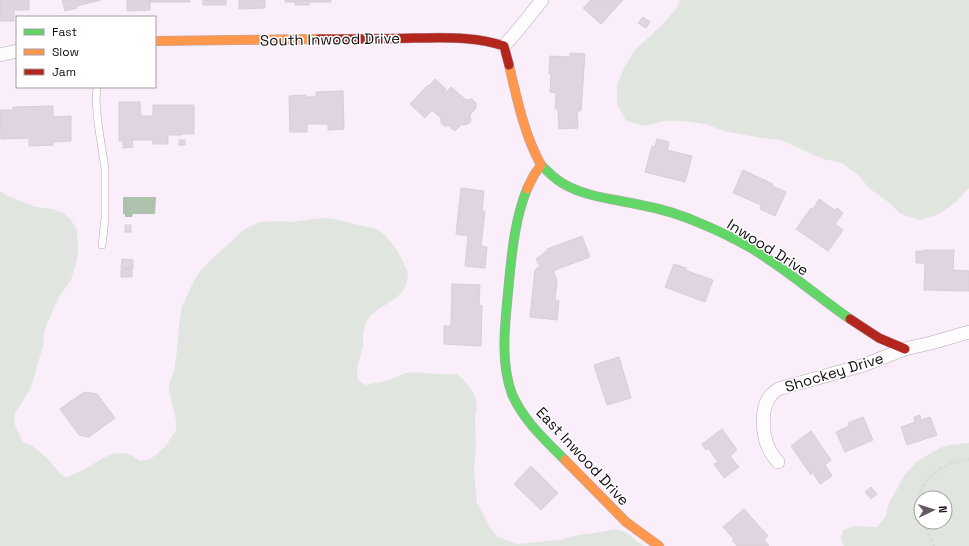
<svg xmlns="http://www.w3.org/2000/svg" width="969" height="546" font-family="'Space Grotesk',sans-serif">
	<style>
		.green { fill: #e0e6df; fill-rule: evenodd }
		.water { fill: #adc1ac }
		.building { fill: #dfd4df; stroke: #d7ced7 }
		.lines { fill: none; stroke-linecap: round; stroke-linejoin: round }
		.lane-casing { stroke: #b3a9b2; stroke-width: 8 }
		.street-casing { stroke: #b3a9b2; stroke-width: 14 }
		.fast-casing { stroke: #b3a9b2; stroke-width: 10 }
		.slow-casing { stroke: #b3a9b2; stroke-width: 10 }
		.jam-casing { stroke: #b3a9b2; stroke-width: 10 }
		.path { stroke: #dcd8db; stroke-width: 2.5; stroke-dasharray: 4 2; stroke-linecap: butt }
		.lane { stroke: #fefcfe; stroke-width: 7 }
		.street { stroke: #fefcfe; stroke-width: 13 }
		.fast { stroke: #63d668; stroke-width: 9 }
		.slow { stroke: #ff974d; stroke-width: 9 }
		.jam { stroke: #b3261e; stroke-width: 9 }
		.labels { text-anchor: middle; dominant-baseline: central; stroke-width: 3; stroke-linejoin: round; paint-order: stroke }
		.street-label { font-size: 15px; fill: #130b12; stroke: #fff }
	</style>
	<rect width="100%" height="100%" fill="#f9eef9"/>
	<g class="green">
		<polygon points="680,0 969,0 969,188 956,202 939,214 920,220 901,214 887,201 870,189 858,175 842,163 823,159 781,140 761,138 724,131 705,124 684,121 664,121 645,126 626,121 617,104 617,85 624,68 634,51 662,25 676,9"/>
		<polygon points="0,191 8,196 33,206 43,208 53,209 63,213 71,220 77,230 78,250 77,260 71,280 59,297 46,326 44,335 43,346 34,377 31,387 26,396 15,413 14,423 23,442 32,446 41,453 49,460 62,476 68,477 85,469 103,458 112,454 123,453 132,455 140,461 150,459 157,454 165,447 176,430 176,420 169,391 170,381 174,372 177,351 179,326 182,306 195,279 201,270 215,256 233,240 242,231 251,226 260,222 280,221 292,222 323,218 333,219 376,229 384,234 391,242 398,252 408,272 407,282 403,291 396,298 379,309 370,316 365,325 363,335 363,346 357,368 358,380 366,385 386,381 406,373 416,372 436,374 457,374 464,380 471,389 476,398 477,408 475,418 476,449 474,470 477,503 491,529 498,537 517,544 559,540 578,535 595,533 616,529 625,532 644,546 0,546"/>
		<path d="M969 443V546H844L841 539 843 530 854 526 877 527 886 516 888 505 904 476 917 461 940 448 949 445ZM921 498H945V522H921Z"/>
	</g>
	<polygon class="water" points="123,197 156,197 155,214 133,214 132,217 125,217 125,214 123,214"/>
	<g class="building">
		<polygon points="0,0 29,0 29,10 14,10 14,21 0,21"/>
		<polygon points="62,0 101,0 77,6 77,8 65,11"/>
		<polygon points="127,0 189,0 190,2 150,2 150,10 127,11"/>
		<rect x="203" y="0" width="23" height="5"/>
		<polygon points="239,0 265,0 265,8 239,9"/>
		<polygon points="285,0 331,0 331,2 309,2 309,5 295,5 295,2 285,2"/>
		<polygon points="591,0 623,0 601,24 583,8"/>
		<polygon points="643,17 650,22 646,28 638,23"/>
		<polygon points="570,53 585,54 581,111 577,111 578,128 559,129 558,109 555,109 556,93 550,92 551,74 549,74 550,56 570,57"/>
		<polygon points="435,79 446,89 444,92 445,93 451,87 466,100 472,99 476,103 476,108 470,115 471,121 468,124 463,125 462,124 455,131 449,126 445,126 441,123 441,118 432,110 425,118 410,104 428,85 429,86"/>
		<polygon points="343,91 344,129 328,130 328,124 307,124 307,132 290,132 289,96 306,95 306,97 316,97 316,92"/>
		<polygon points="119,102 140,102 141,116 153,116 153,105 194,105 194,134 181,134 181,135 168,135 168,144 153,144 153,140 132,140 133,147 123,148 123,141 119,141"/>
		<polygon points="53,106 53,117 71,116 71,141 53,142 53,145 29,146 29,138 1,139 0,110 13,110 13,107"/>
		<polygon points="657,139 669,142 667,150 692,156 685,182 645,172 652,146 655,147"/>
		<rect x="179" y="140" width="6" height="5"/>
		<polygon points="743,170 773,184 772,186 786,192 775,216 760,209 761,205 733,193"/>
		<polygon points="461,188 484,191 482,211 485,211 481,246 487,247 485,268 465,266 468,236 456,234"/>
		<polygon points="819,199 835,210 837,208 843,213 835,224 843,230 828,251 796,229 811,208 813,209"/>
		<rect x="125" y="225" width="6" height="7"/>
		<polygon points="582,236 590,257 555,270 554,273 557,280 555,300 559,301 557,320 530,317 535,270 540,266 536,259 548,250 547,249"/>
		<polygon points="925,250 954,250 953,270 969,271 969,291 924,290 925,263 916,263 916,251 925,251"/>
		<polygon points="122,259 133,260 133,269 121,268"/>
		<polygon points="674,264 686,268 685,270 713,280 705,302 665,287"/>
		<polygon points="121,269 132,270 132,277 121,277"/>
		<polygon points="452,284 480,285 479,305 482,306 481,346 444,344 444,326 451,326"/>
		<polygon points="619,357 631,398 607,405 594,365"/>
		<polygon points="84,392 97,394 115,418 89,437 79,435 60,409"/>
		<polygon points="920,415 921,420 930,417 937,435 907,445 901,427 915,422 914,417"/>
		<polygon points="863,417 873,440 845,452 836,432 849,426 848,423"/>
		<polygon points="722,429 737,450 730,456 739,467 724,478 714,464 718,462 708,448 706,450 702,444"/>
		<polygon points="811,431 831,460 825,465 832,476 820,484 813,473 811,475 791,446"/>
		<polygon points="531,466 558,493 541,510 514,484"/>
		<polygon points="871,487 877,494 871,499 865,492"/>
		<polygon points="744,509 768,536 764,540 769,546 737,546 732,540 734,539 723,527"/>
	</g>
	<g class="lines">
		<g class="lane-casing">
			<polyline id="lane" points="97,87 96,101 98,123 105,169 105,219 102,245"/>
		</g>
		<g class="street-casing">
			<g id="street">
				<polyline points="504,46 518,30 542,0"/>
				<polyline points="0,55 17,51"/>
				<path d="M778 462C775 458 771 454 769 449 762 435 760 407 771 395 773 393 776 391 778 389L864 365 905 349 931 343 969 332"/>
			</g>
		</g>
		<g class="fast-casing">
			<g id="fast">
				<path d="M541 165C547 171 554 178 562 183 585 197 614 199 641 205 662 209 682 215 702 224 719 231 735 239 751 248 786 269 817 296 850 319"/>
				<path d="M527 189C515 219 512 251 509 282 506 317 499 360 512 394 523 420 545 440 565 460"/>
			</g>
		</g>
		<g class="slow-casing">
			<g id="slow">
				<polyline points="155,41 319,39"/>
				<path d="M509 65C517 99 524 134 541 165L534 175 527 189"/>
				<polyline points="565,460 626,522 659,546"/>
			</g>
		</g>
		<g class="jam-casing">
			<g id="jam">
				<path d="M319 39C351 39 383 39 415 38 445 38 475 36 504 46L509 65"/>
				<polyline points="850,319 879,338 905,349"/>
			</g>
		</g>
		<g class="path">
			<path d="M921 516C912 491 929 473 950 464 956 462 963 461 969 459"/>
			<polyline points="923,522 934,546"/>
		</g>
		<use href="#lane" class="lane"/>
		<use href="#street" class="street"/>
		<use href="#fast" class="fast"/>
		<use href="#slow" class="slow"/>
		<use href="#jam" class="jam"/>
	</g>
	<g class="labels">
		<g class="street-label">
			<text transform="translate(330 39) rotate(-1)">South Inwood Drive</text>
			<text transform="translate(768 247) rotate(32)">Inwood Drive</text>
			<text transform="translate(834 372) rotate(-17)">Shockey Drive</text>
			<text transform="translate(583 456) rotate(47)">East Inwood Drive</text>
		</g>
	</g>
	<rect x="16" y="16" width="140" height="72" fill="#ffffff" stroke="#a19da0"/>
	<rect x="24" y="29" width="20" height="6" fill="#63d668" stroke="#a19da0"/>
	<text x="52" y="36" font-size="12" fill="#130b12">Fast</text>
	<rect x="24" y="49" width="20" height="6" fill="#ff974d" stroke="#a19da0"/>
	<text x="52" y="56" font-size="12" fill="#130b12">Slow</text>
	<rect x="24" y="69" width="20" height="6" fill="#b3261e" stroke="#a19da0"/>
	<text x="52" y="76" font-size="12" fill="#130b12">Jam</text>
	<g transform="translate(933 510) rotate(86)"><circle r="19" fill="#ffffff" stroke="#a19da0"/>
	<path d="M0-3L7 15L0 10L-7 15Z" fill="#645a63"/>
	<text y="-6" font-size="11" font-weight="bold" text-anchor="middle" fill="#130b12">N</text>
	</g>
</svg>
